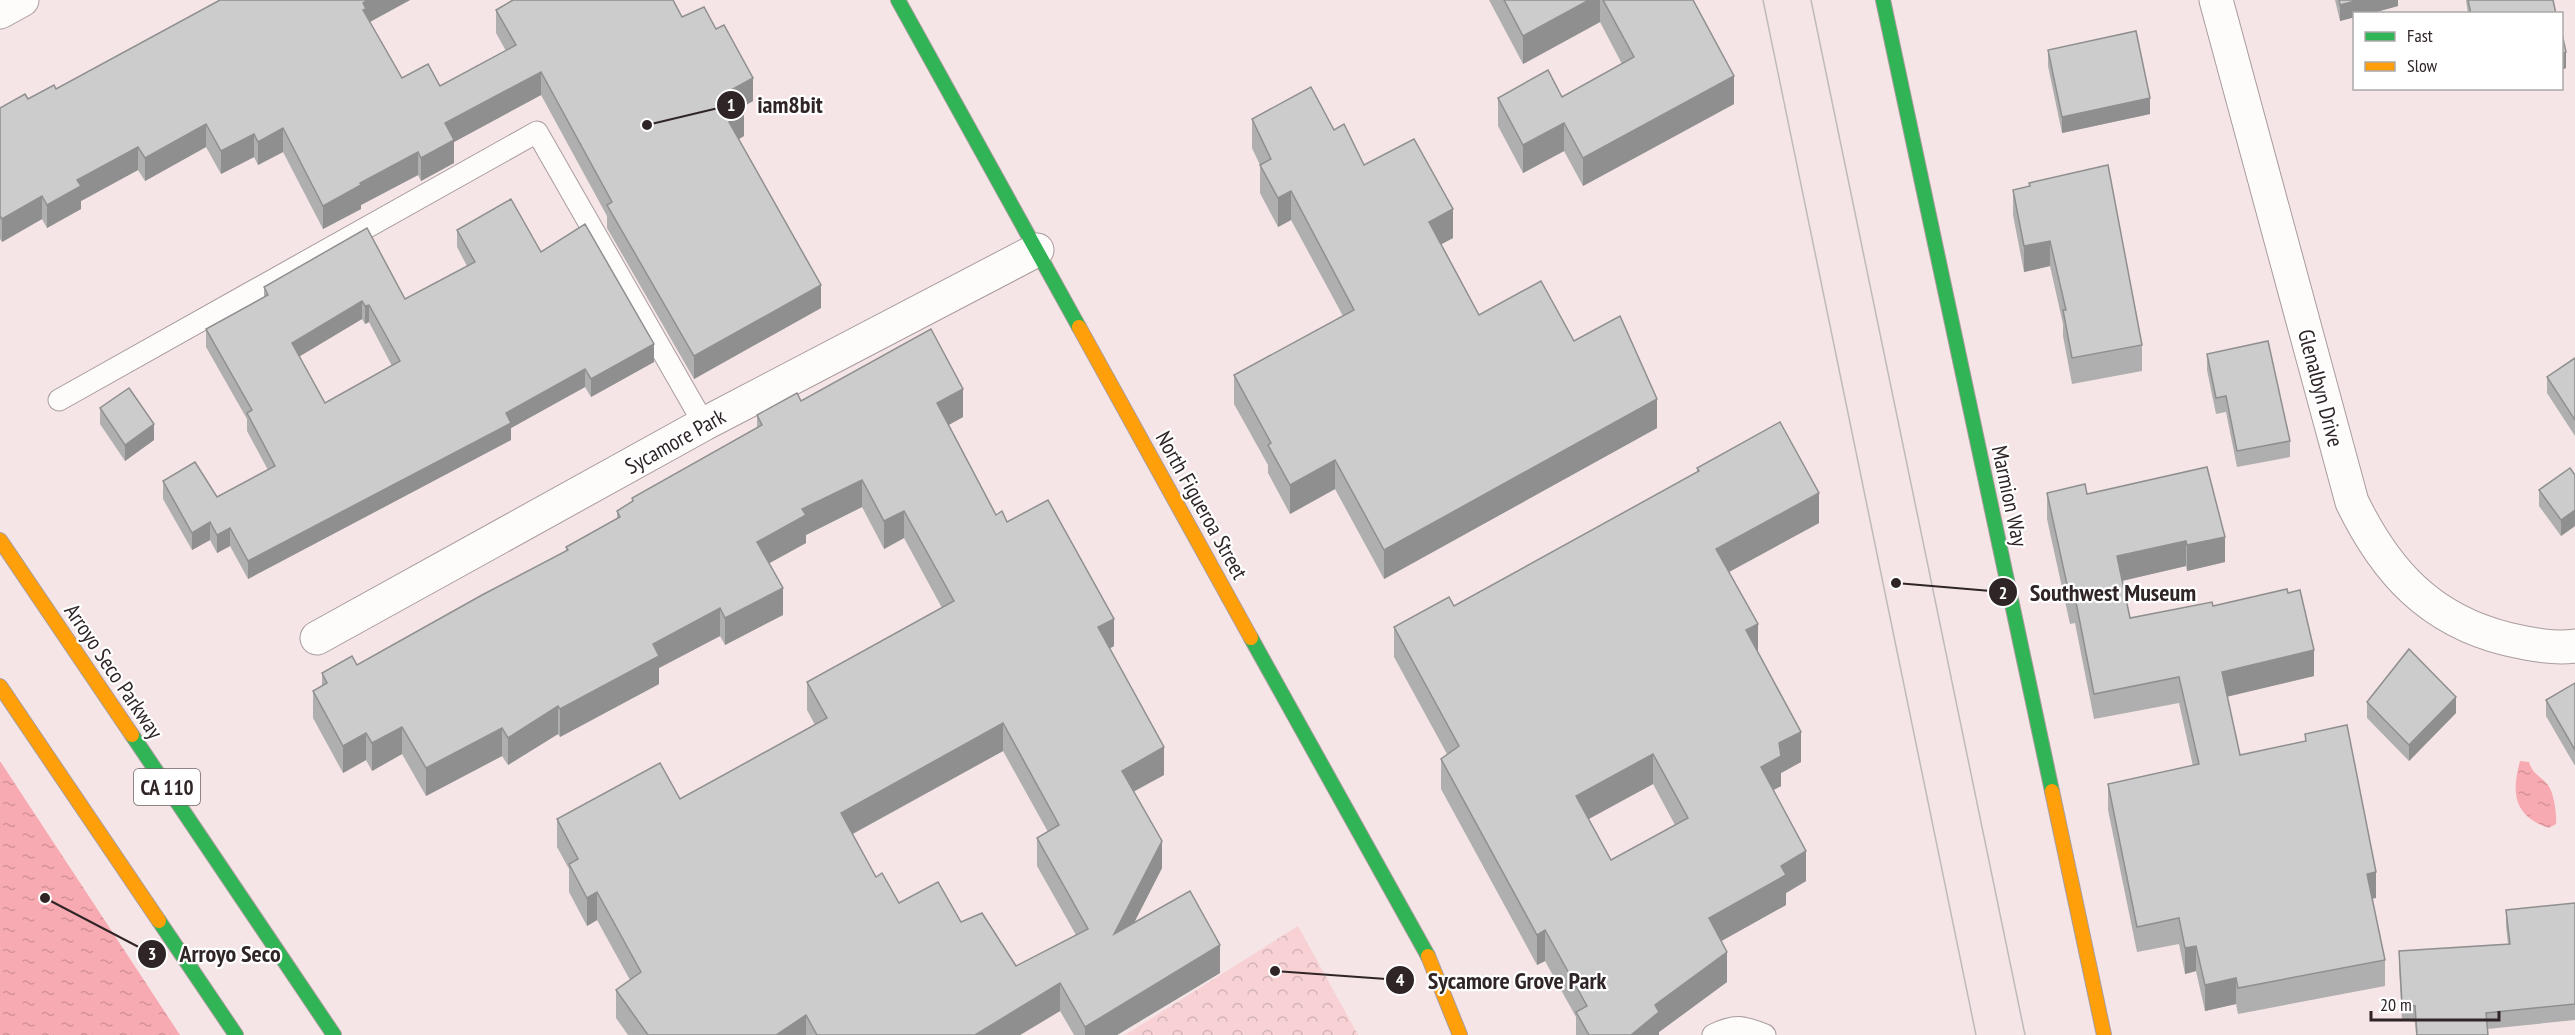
<svg xmlns="http://www.w3.org/2000/svg" width="2575" height="1035" font-family="'PT Sans Narrow',sans-serif">
	<style>
		.park { fill: url(#park-crowns) }
		.water { fill: url(#water-ripples) }
		.lines { fill: none; stroke-linecap: round; stroke-linejoin: round }
		.lane-casing { stroke: #a99c9d; stroke-width: 23 }
		.street-casing { stroke: #a99c9d; stroke-width: 35 }
		.fast-casing { stroke: #a99c9d; stroke-width: 16 }
		.slow-casing { stroke: #a99c9d; stroke-width: 16 }
		.lane { stroke: #fefbfb; stroke-width: 21 }
		.street { stroke: #fefbfb; stroke-width: 33 }
		.fast { stroke: #30b455; stroke-width: 14 }
		.slow { stroke: #ff9f0a; stroke-width: 14 }
		.tram { stroke: #bfbabb; stroke-width: 1.5 }
		.wall { fill: #b0afaf; fill-rule: evenodd }
		.shaded-wall { fill: #908f8f }
		.building { fill: #cdcccc; stroke: #908f8f; stroke-width: 1.5; fill-rule: evenodd }
		.labels { text-anchor: middle; dominant-baseline: central; stroke-width: 4.5; stroke-linejoin: round; paint-order: stroke }
		.shield { fill: #fff; stroke: #6e6667; stroke-width: 1.5 }
		.shield-label { font-size: 21px; font-weight: bold; fill: #302526 }
		.street-label { font-size: 22px; fill: #302526; stroke: #fff }
		.leader { fill: none; stroke: #302526; stroke-width: 2 }
		.callout-dot { fill: #302526; stroke: #fff; stroke-width: 2 }
		.mark-label { font-size: 18px; text-anchor: middle; font-weight: bold; fill: #fff }
		.callout-label { font-size: 24px; text-anchor: middle; font-weight: bold; fill: #302526; stroke: #fff; stroke-width: 4.5; stroke-linejoin: round; paint-order: stroke }
	</style>
	<defs>
		<pattern id="park-crowns" width="20" height="18" patternUnits="userSpaceOnUse" patternTransform="scale(1.5)"><rect width="20" height="18" fill="#f7d1d3"/><path d="M2 6a3 3 0 1 1 6 0M12 15a3 3 0 1 1 6 0" fill="none" stroke="#d4b3b5"/></pattern>
		<pattern id="water-ripples" width="26" height="14" patternUnits="userSpaceOnUse" patternTransform="scale(1.5)"><rect width="26" height="14" fill="#f7aab1"/><path d="M2 4q2-2 4 0t4 0M15 11q2-2 4 0t4 0" fill="none" stroke="#d49298"/></pattern>
	</defs>
	<rect width="100%" height="100%" fill="#f5e5e6"/>
	<polygon class="park" points="1298,926 1358,1035 1125,1035"/>
	<g class="water">
		<polygon points="0,761 180,1035 0,1035"/>
		<path d="M2520 761 2529 762C2533 775 2540 775 2548 785 2554 793 2557 814 2556 824L2549 828C2514 816 2511 794 2520 761Z"/>
	</g>
	<g class="lines">
		<g class="lane-casing">
			<g id="lane">
				<polyline points="59,400 537,132 704,424"/>
				<path d="M1713 1035C1735 1024 1743 1026 1765 1035"/>
			</g>
		</g>
		<g class="street-casing">
			<g id="street">
				<path d="M2216 0 2352 502C2386 572 2430 620 2507 639 2529 644 2553 649 2575 646"/>
				<polyline points="0,12 22,0"/>
				<polyline points="317,638 704,424 1037,250"/>
			</g>
		</g>
		<g class="fast-casing">
			<g id="fast">
				<polyline points="898,0 1079,327"/>
				<polyline points="1883,0 2052,791"/>
				<polyline points="1251,638 1428,956"/>
				<polyline points="132,735 334,1035"/>
				<polyline points="159,921 236,1035"/>
			</g>
		</g>
		<g class="slow-casing">
			<g id="slow">
				<polyline points="1079,327 1251,638"/>
				<polyline points="0,540 132,735"/>
				<polyline points="0,686 159,921"/>
				<polyline points="2052,791 2104,1035"/>
				<polyline points="1428,956 1460,1035"/>
			</g>
		</g>
		<use href="#lane" class="lane"/>
		<use href="#street" class="street"/>
		<use href="#fast" class="fast"/>
		<use href="#slow" class="slow"/>
		<g class="tram">
			<polyline points="1763,0 1976,1035"/>
			<polyline points="1811,0 2025,1035"/>
		</g>
	</g>
	<g class="wall">
		<polygon points="220,0 410,0 370,22 402,78 440,86 506,51 496,33 496,10 682,17 753,101 741,108 744,136 739,139 821,308 694,379 607,228 607,216 541,95 454,142 454,163 421,181 418,175 361,205 361,209 323,229 283,152 258,165 254,157 221,174 206,147 145,181 138,170 81,201 81,209 47,228 42,219 2,242 0,239 0,108 56,89"/>
		<polygon points="1489,0 1693,0 1734,104 1583,186 1564,151 1523,173 1498,126 1498,98 1562,97 1622,64 1600,22 1523,64"/>
		<polygon points="2335,0 2398,0 2398,6 2369,14 2355,14 2355,17 2340,21"/>
		<polygon points="2466,0 2553,0 2556,14 2468,14"/>
		<polygon points="2048,50 2150,114 2062,133 2048,66"/>
		<polygon points="1252,119 1334,130 1364,165 1453,238 1441,244 1479,315 1574,341 1657,428 1384,579 1335,489 1290,514 1268,473 1268,465 1234,404 1234,375 1343,316 1291,220 1278,227 1260,193 1260,165 1252,148"/>
		<polygon points="2013,190 2142,345 2142,371 2072,384 2063,336 2063,324 2050,266 2024,272 2013,215"/>
		<path d="M457 230 541 252 654 362 591 397 585 387 511 428V440L248 579 230 546 217 553 210 540 192 550 163 499V481L217 497 268 470 247 431V419L206 347V329L264 297V287L405 299 467 266 457 247ZM362 319 365 324 369 322 392 366 325 403 299 356Z"/>
		<polygon points="2207,354 2290,441 2290,457 2237,467 2226,412 2216,414 2207,370"/>
		<polygon points="2575,358 2575,436 2547,393 2547,377"/>
		<path d="M801 401 963 417 949 425 996 515 1007 522 1114 646 1110 648 1164 775 1134 791 1162 868 1134 923 1220 973 1117 1035H1074L1060 1011 1020 1035H628L616 1018V990L630 980 597 920 587 926 569 892V869L557 847V819L680 799 815 725 807 710V682L942 608 904 538 884 549 862 507 806 535V543L769 563 783 615 725 645 720 636 659 668V684L560 737 558 734 508 765 502 756 426 796 402 754 372 771 366 760 343 773 313 718V691L322 686V673L357 665 566 551V547L617 518V511L632 502V498L757 428V415ZM1003 751 1048 832 1037 838V866L1076 935 1016 966 961 922 899 903 876 877 853 834Z"/>
		<polygon points="100,408 154,440 125,461 100,424"/>
		<polygon points="2207,467 2225,562 2187,571 2186,566 2122,581 2130,618 2213,606 2314,676 2227,696 2240,755 2305,741 2305,734 2376,898 2372,898 2385,960 2385,986 2238,1014 2236,1004 2205,1011 2196,971 2185,974 2179,944 2137,952 2108,810 2108,784 2193,766 2179,703 2094,719 2075,623 2070,624 2047,519 2047,493 2087,494"/>
		<path d="M1697 468 1819 523 1729 572 1758 652 1801 762 1781 773V786L1773 790 1806 881 1786 893V905L1721 941 1727 982 1659 1032V1035H1576V1017L1545 961 1537 965 1441 789V759L1447 754 1394 657V627L1454 606 1697 473ZM1653 784 1675 825 1611 860 1588 819Z"/>
		<polygon points="2575,475 2575,526 2561,536 2539,506 2539,490"/>
		<polygon points="2575,683 2575,766 2546,716 2546,700"/>
		<polygon points="2367,702 2456,713 2409,761 2367,718"/>
		<polygon points="2575,903 2575,1020 2487,1029 2488,1035 2416,1035 2415,1022 2402,1020 2399,967 2399,951 2508,944 2506,926 2506,910"/>
	</g>
	<g class="shaded-wall">
		<polygon points="368,0 410,0 366,24 366,32 363,3"/>
		<polygon points="1589,0 1600,0 1600,22 1523,64 1523,36"/>
		<polygon points="2359,0 2398,0 2398,6 2369,14 2355,14 2355,17 2340,21 2340,5"/>
		<polygon points="2566,52 2566,68 2562,70 2562,54"/>
		<polygon points="541,72 541,95 454,142 454,163 421,181 421,158 445,123"/>
		<polygon points="1734,76 1734,104 1583,186 1583,158"/>
		<polygon points="753,78 753,101 731,113 731,90"/>
		<polygon points="2150,98 2150,114 2062,133 2062,117"/>
		<polygon points="744,113 744,136 729,145 729,122"/>
		<polygon points="1564,123 1564,151 1523,173 1523,145"/>
		<polygon points="206,124 206,147 145,181 145,158"/>
		<polygon points="283,128 283,152 258,165 258,142"/>
		<polygon points="254,134 254,157 221,174 221,151"/>
		<polygon points="138,147 138,170 81,201 81,209 47,228 47,205 77,180"/>
		<polygon points="418,152 418,175 361,205 361,209 323,229 323,206 360,183"/>
		<polygon points="1291,191 1291,220 1278,227 1278,198"/>
		<polygon points="42,196 42,219 2,242 2,219"/>
		<polygon points="1453,209 1453,238 1429,251 1429,222"/>
		<polygon points="2050,241 2050,266 2024,272 2024,246"/>
		<polygon points="821,285 821,308 694,379 694,356"/>
		<polygon points="362,301 362,319 292,361 292,343"/>
		<polygon points="369,305 369,322 365,324 365,306"/>
		<polygon points="654,344 654,362 591,397 591,379"/>
		<polygon points="585,369 585,387 511,428 511,440 248,579 248,561 506,413"/>
		<polygon points="963,389 963,417 937,431 937,403"/>
		<polygon points="1657,399 1657,428 1384,579 1384,550"/>
		<polygon points="154,424 154,440 125,461 125,445"/>
		<polygon points="1335,460 1335,489 1290,514 1290,485"/>
		<polygon points="862,480 862,507 806,535 806,543 757,570 757,542 802,509"/>
		<polygon points="1819,493 1819,523 1716,579 1716,549"/>
		<polygon points="2575,510 2575,526 2561,536 2561,520"/>
		<polygon points="904,511 904,538 884,549 884,521"/>
		<polygon points="210,522 210,540 192,550 192,533"/>
		<polygon points="230,528 230,546 217,553 217,535"/>
		<polygon points="2225,537 2225,562 2187,571 2187,545"/>
		<polygon points="2186,541 2186,566 2117,582 2117,556"/>
		<polygon points="783,588 783,615 725,645 725,618"/>
		<polygon points="720,608 720,636 659,668 659,684 560,737 560,709 653,644"/>
		<polygon points="1114,619 1114,646 1098,655 1098,627"/>
		<polygon points="1758,624 1758,655 1746,630"/>
		<polygon points="2314,650 2314,676 2222,698 2222,672"/>
		<polygon points="2456,697 2456,713 2409,761 2409,745"/>
		<polygon points="558,706 558,734 508,765 508,738"/>
		<polygon points="1003,723 1003,751 841,840 841,813"/>
		<polygon points="402,727 402,754 372,771 372,743"/>
		<polygon points="502,728 502,756 426,796 426,768"/>
		<polygon points="1801,732 1801,762 1781,773 1781,786 1761,797 1761,767 1779,743"/>
		<polygon points="366,733 366,760 343,773 343,746"/>
		<polygon points="1164,747 1164,775 1122,798 1122,771"/>
		<polygon points="1653,754 1653,784 1576,826 1576,796"/>
		<polygon points="1162,841 1162,868 1114,962 1114,934"/>
		<polygon points="1806,851 1806,881 1786,893 1786,905 1709,948 1709,918 1781,866"/>
		<polygon points="2376,872 2376,898 2367,900 2367,874"/>
		<polygon points="597,892 597,920 587,926 587,898"/>
		<polygon points="1545,930 1545,961 1537,965 1537,935"/>
		<polygon points="1220,945 1220,973 1117,1035 1085,1035 1085,1027"/>
		<polygon points="2196,946 2196,971 2185,974 2185,948"/>
		<polygon points="1727,952 1727,982 1659,1032 1659,1035 1631,1035 1655,1005"/>
		<polygon points="2236,978 2236,1004 2205,1011 2205,985"/>
		<polygon points="1060,983 1060,1011 1020,1035 975,1035"/>
		<polygon points="806,1015 806,1035 776,1035"/>
	</g>
	<g class="building">
		<polygon points="220,0 368,0 363,3 366,9 363,10 402,78 428,64 440,86 516,45 496,10 513,0 673,0 682,17 704,7 716,29 724,25 753,78 731,90 744,113 729,122 821,285 694,356 607,205 612,202 541,72 445,123 454,140 421,158 418,152 360,183 361,185 323,206 283,128 258,142 254,134 221,151 206,124 145,158 138,147 77,180 81,186 47,205 42,196 2,219 0,216 0,108 25,94 28,99 54,85 56,89"/>
		<polygon points="1504,0 1589,0 1523,36"/>
		<polygon points="1603,0 1693,0 1734,76 1583,158 1564,123 1523,145 1498,98 1548,70 1562,97 1634,57"/>
		<polygon points="2339,0 2359,0 2340,5"/>
		<polygon points="2468,0 2553,0 2556,14 2471,14"/>
		<polygon points="2136,31 2150,98 2062,117 2048,50"/>
		<polygon points="2562,34 2566,52 2562,54"/>
		<polygon points="1311,87 1334,130 1344,124 1364,165 1414,139 1453,209 1429,222 1479,315 1541,281 1574,341 1620,316 1657,399 1384,550 1335,460 1290,485 1268,445 1271,443 1234,375 1354,310 1291,191 1278,198 1260,165 1271,159 1252,119"/>
		<polygon points="2108,165 2142,345 2072,358 2063,310 2066,310 2050,241 2024,246 2013,190 2030,186 2029,183"/>
		<path d="M511 199 541 252 585 224 654 344 591 379 585 369 506 413 511 423 248 561 230 528 217 535 210 522 192 533 163 481 195 462 217 497 275 466 247 413 252 410 206 329 268 295 264 287 367 228 405 299 475 262 457 230ZM362 301 365 306 369 305 400 361 325 403 292 343Z"/>
		<path d="M931 329 963 389 937 403 996 515 1002 511 1007 522 1048 500 1114 619 1098 627 1164 747 1122 771 1162 841 1114 934 1190 891 1220 945 1085 1027 1060 983 975 1035H817L806 1015 776 1035H648L616 990 641 972 597 892 587 898 569 864 578 859 557 819 660 763 680 799 827 718 807 682 954 601 904 511 884 521 862 480 802 509 806 515 757 542 783 588 725 618 720 608 653 644 659 656 560 709 558 706 508 738 502 728 426 768 402 727 372 743 366 733 343 746 313 691 327 683 322 673 352 656 357 665 482 595 568 550 566 547 620 517 617 511 633 501 632 498 762 425 757 415 797 393 801 401ZM1003 723 1059 825 1037 838 1088 929 1016 966 982 913 961 922 938 882 899 903 882 873 876 877 841 813Z"/>
		<polygon points="2268,341 2290,441 2237,451 2226,396 2216,398 2207,354"/>
		<polygon points="2575,358 2575,420 2547,377"/>
		<polygon points="129,388 154,424 125,445 100,408"/>
		<path d="M1780 422 1819 493 1716 549 1758 624 1746 630 1801 732 1779 743 1781 756 1761 767 1806 851 1781 866 1786 875 1709 918 1727 952 1655 1005 1659 1012 1631 1035H1589L1576 1012 1587 1006 1545 930 1537 935 1441 759 1459 746 1394 627 1449 597 1454 606 1699 471 1697 468ZM1653 754 1688 818 1611 860 1576 796Z"/>
		<polygon points="2207,467 2225,537 2187,545 2186,541 2117,556 2130,618 2212,602 2213,606 2287,589 2288,593 2300,590 2314,650 2222,672 2240,755 2306,741 2305,734 2347,725 2376,872 2367,874 2385,960 2238,988 2236,978 2205,985 2196,946 2185,948 2179,918 2137,927 2108,784 2199,764 2179,677 2094,694 2075,597 2070,598 2047,493 2085,484 2087,494"/>
		<polygon points="2570,468 2575,475 2575,510 2561,520 2539,490"/>
		<polygon points="2409,649 2456,697 2409,745 2367,702"/>
		<polygon points="2575,683 2575,750 2546,700"/>
		<polygon points="2575,903 2575,1004 2486,1013 2488,1035 2417,1035 2415,1006 2402,1004 2399,951 2510,944 2506,910"/>
	</g>
	<g class="labels">
		<rect class="shield" x="134" y="769" width="66" height="36" rx="4.5"/>
		<g class="shield-label">
			<text x="167" y="787">CA 110</text>
		</g>
		<g class="street-label">
			<text transform="translate(2321 388) rotate(75)">Glenalbyn Drive</text>
			<text transform="translate(675 441) rotate(-29)">Sycamore Park</text>
			<text transform="translate(2010 496) rotate(78)">Marmion Way</text>
			<text transform="translate(1202 505) rotate(61)">North Figueroa Street</text>
			<text transform="translate(114 671) rotate(56)">Arroyo Seco Parkway</text>
		</g>
	</g>
	<path class="leader" d="M647 125L731 105M1896 583L2003 592M45 898L152 954M1275 971L1400 980"/>
	<g class="callout-dot">
		<circle cx="647" cy="125" r="6"/>
		<circle cx="1896" cy="583" r="6"/>
		<circle cx="45" cy="898" r="6"/>
		<circle cx="1275" cy="971" r="6"/>
		<circle cx="731" cy="105" r="15"/>
		<circle cx="2003" cy="592" r="15"/>
		<circle cx="152" cy="954" r="15"/>
		<circle cx="1400" cy="980" r="15"/>
	</g>
	<g class="mark-label">
		<text x="731" y="111">1</text>
		<text x="2003" y="599">2</text>
		<text x="152" y="960">3</text>
		<text x="1400" y="986">4</text>
	</g>
	<g class="callout-label">
		<text x="790" y="113">iam8bit</text>
		<text x="2113" y="601">Southwest Museum</text>
		<text x="230" y="962">Arroyo Seco</text>
		<text x="1517" y="989">Sycamore Grove Park</text>
	</g>
	<rect x="2353" y="12" width="210" height="78" fill="#ffffff" stroke="#aca8a8" stroke-width="1.5"/>
	<rect x="2365" y="32" width="30" height="9" fill="#30b455" stroke="#aca8a8" stroke-width="1.5"/>
	<text x="2407" y="42" font-size="18" fill="#302526">Fast</text>
	<rect x="2365" y="62" width="30" height="9" fill="#ff9f0a" stroke="#aca8a8" stroke-width="1.5"/>
	<text x="2407" y="72" font-size="18" fill="#302526">Slow</text>
	<path d="M2371 1011v9h128v-9" fill="none" stroke="#302526" stroke-width="3"/>
	<text x="2380" y="1011" font-size="18" fill="#302526" stroke="#ffffff" stroke-width="4.5" paint-order="stroke">20 m</text>
</svg>
